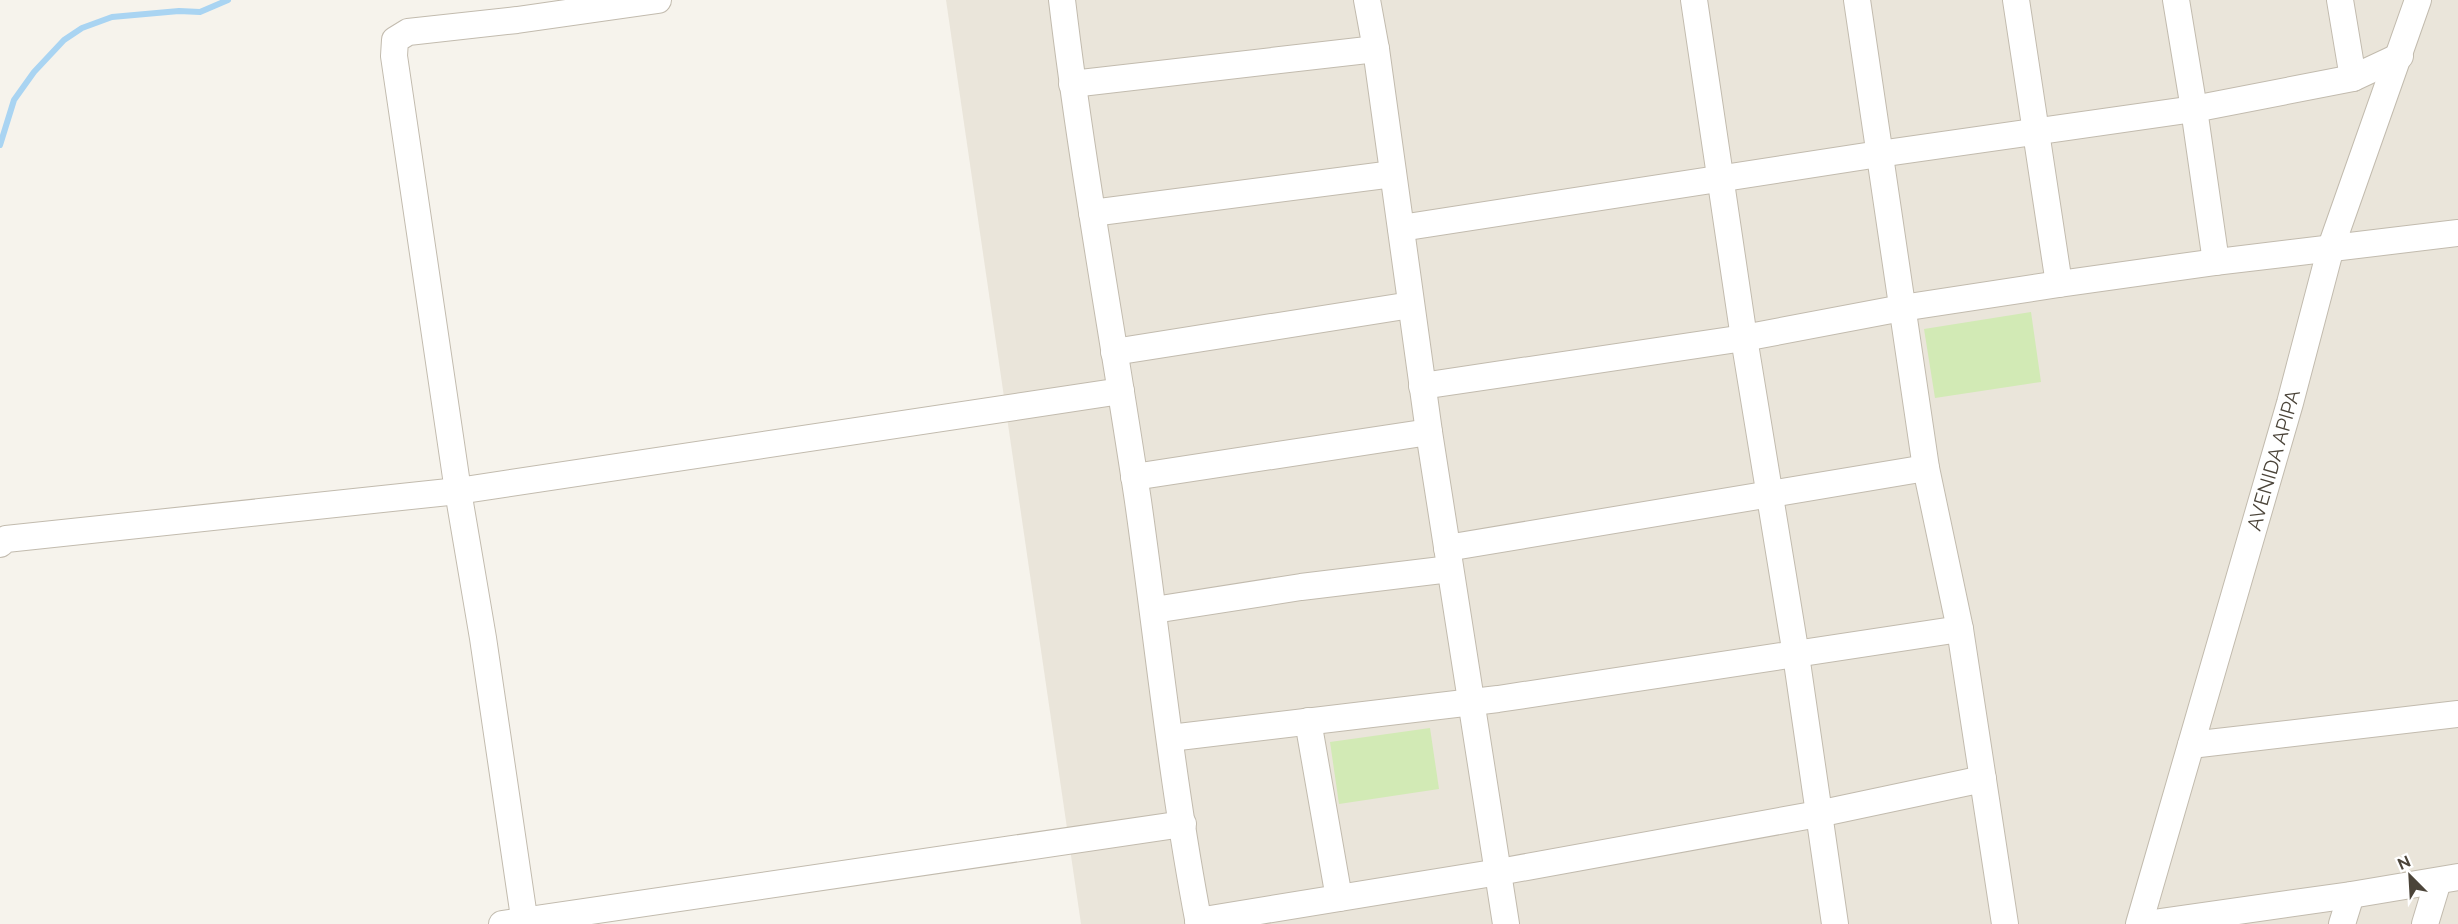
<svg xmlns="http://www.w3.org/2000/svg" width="2458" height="924" font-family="Raleway,sans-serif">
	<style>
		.residential { fill: #eae5da }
		.green { fill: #d2eab5 }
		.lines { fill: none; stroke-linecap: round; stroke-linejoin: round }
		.stream { stroke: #a9d4f2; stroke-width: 6 }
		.minor-casing { stroke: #c2bbae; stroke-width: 28 }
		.minor { stroke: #fff; stroke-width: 26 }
		.labels { text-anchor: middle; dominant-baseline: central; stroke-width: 6; stroke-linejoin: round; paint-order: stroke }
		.street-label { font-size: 20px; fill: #4b4439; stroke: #fff }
	</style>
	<rect width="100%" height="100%" fill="#f6f3ec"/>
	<polygon class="residential" points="946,0 2458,0 2458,924 1081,924"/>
	<g class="green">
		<polygon points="2031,312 2041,382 1935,398 1924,329"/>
		<polygon points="1430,728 1439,789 1339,804 1330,742"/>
	</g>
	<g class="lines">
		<polyline class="stream" points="0,145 14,100 34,72 64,40 82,28 112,17 179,11 200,12 228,0"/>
		<g class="minor-casing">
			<g id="minor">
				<path d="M1062 0C1082 168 1113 334 1138 501 1158 642 1172 784 1199 924"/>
				<polyline points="1367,0 1376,49 1429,432 1506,924"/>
				<polyline points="1694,0 1744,338 1796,655 1835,924"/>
				<polyline points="1857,0 1926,468 1960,629 2005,924"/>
				<polyline points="2016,0 2059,284"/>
				<polyline points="2176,0 2194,109 2216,262"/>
				<polyline points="2340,0 2353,78"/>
				<polyline points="1072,84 1376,49"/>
				<polyline points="1092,213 1393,174"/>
				<polyline points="1401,228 1879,154 2194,109 2353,78 2400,56"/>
				<polyline points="1114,352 1411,305"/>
				<polyline points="1422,386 1744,338 1902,308 2059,284 2216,262 2458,233"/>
				<polyline points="1134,477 1429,432"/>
				<polyline points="0,544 6,539 458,491 1121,391"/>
				<polyline points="1447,548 1926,468"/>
				<polyline points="1154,610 1301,587 1450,569"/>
				<polyline points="1308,721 1339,898"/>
				<polyline points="1170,738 1498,699 1960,629"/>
				<polyline points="2191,745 2458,714"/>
				<polyline points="1198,921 1499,872 1818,814 1983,779"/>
				<polyline points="502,924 1183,824"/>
				<polyline points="525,924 483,638 458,491 394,56 395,40 408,32 517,20 658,0"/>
				<path id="s1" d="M2139 924 2290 403 2331 247 2418 0"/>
				<polyline points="2146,924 2351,895 2458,877"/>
				<polyline points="2342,924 2351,895"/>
				<polyline points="2425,924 2438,881"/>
			</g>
		</g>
		<use href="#minor" class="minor"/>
	</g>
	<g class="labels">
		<g class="street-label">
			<text stroke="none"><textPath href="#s1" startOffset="483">AVENIDA APIPA</textPath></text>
		</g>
	</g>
	<g transform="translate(2410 876) rotate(336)" stroke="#ffffff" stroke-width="4.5" paint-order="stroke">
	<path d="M0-4.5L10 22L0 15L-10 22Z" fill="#4b4439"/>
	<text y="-9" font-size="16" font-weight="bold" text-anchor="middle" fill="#4b4439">N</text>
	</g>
</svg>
